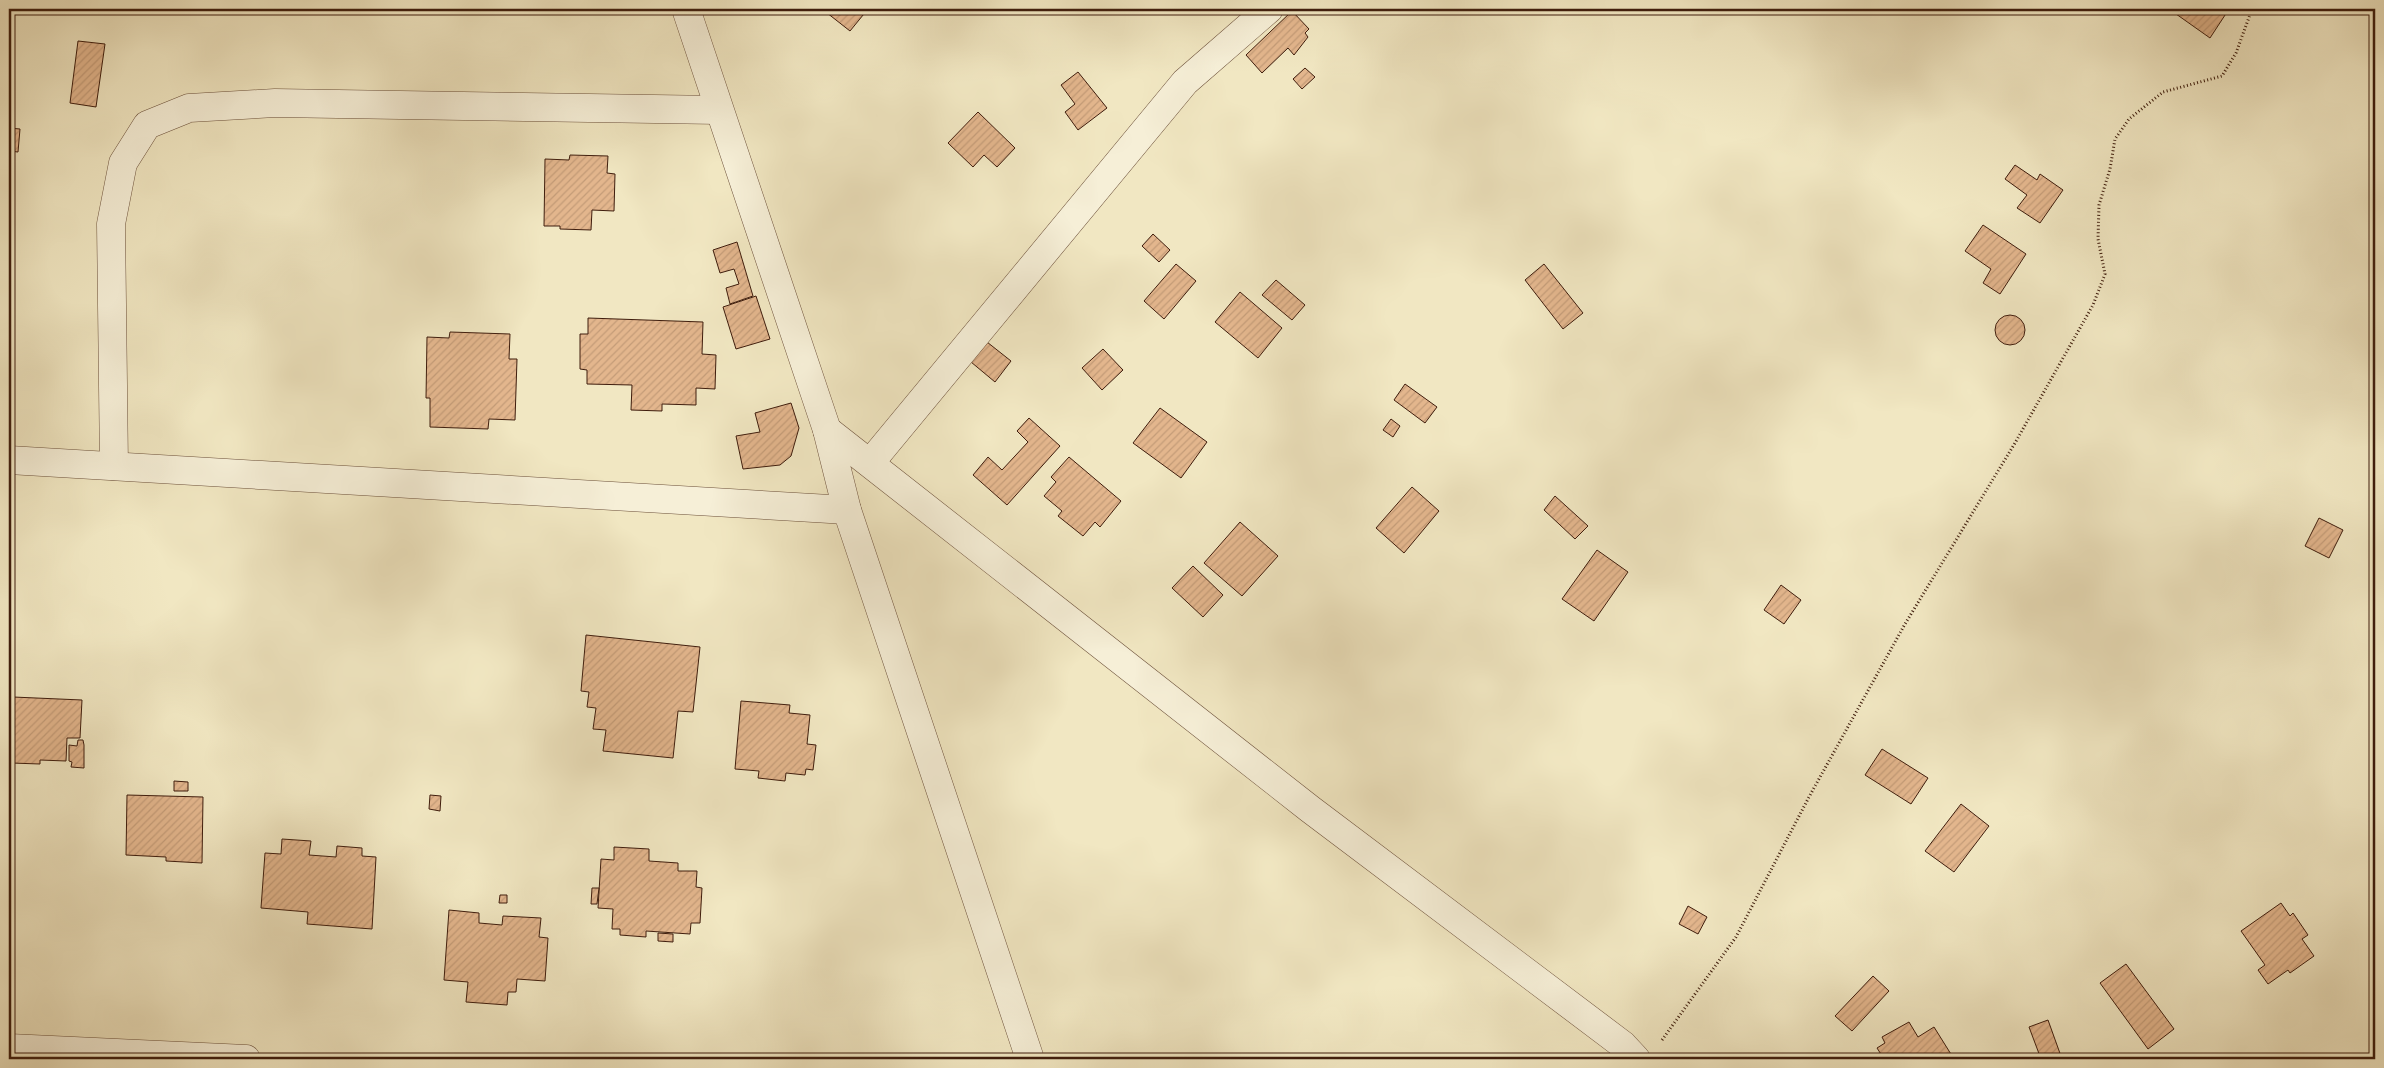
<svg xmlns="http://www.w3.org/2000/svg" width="2384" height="1068" font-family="Vollkorn,serif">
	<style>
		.building { fill: url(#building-hatch); stroke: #3f1d0d }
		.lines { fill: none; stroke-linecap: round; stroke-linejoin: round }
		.minor-casing { stroke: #6c503a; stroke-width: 29 }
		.path { stroke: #3f1d0d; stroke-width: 3; stroke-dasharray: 1 2.5; stroke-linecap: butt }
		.minor { stroke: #f6efd7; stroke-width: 28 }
	</style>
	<defs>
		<pattern id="building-hatch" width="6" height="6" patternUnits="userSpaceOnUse" patternTransform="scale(1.25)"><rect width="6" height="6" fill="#e3b68d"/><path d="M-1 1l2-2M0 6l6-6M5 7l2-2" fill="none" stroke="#c49c78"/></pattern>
	</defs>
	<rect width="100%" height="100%" fill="#f1e7c2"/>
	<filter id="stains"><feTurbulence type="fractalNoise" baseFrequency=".004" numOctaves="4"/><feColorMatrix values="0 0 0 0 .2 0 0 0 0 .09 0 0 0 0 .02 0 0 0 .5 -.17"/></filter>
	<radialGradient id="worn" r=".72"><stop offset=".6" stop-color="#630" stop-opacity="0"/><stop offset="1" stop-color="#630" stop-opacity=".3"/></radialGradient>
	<g class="building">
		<polygon points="822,9 868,9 850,31"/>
		<polygon points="2169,9 2229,9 2210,38"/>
		<polygon points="1292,11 1309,29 1305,33 1308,37 1294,55 1288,48 1262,73 1246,55"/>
		<polygon points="78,41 105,44 96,107 70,103"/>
		<polygon points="1305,68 1315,77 1302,89 1293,79"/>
		<polygon points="1078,72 1107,108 1078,130 1065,112 1075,104 1061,85"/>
		<polygon points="978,112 1015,148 997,167 984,155 973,167 948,143"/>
		<polygon points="9,128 20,129 18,152 9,151"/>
		<polygon points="570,155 608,156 607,173 615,174 614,211 592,210 591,230 560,229 560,226 544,226 545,159 569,160"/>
		<polygon points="2015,165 2037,180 2040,174 2063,190 2040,223 2017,208 2027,195 2005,179"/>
		<polygon points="1983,225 2026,254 2000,294 1983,283 1991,269 1965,251"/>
		<polygon points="1153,234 1170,250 1159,262 1142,246"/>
		<polygon points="737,242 753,296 730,304 726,288 739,284 734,269 720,273 713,250"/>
		<polygon points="1176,264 1196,281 1164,319 1144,301"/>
		<polygon points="1544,264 1583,313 1563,329 1525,280"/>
		<polygon points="1276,280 1305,305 1292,320 1262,295"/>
		<polygon points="1240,292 1282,328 1258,358 1215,322"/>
		<polygon points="756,296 770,339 736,349 723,307"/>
		<circle cx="2010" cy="330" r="15"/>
		<polygon points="588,318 703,322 702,354 716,355 715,389 696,388 696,405 662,404 662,411 631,410 632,385 587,384 587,370 580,369 580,334 588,334"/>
		<polygon points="450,332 510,334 509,359 517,359 515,420 489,419 488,429 430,427 430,398 426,398 427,337 449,338"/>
		<polygon points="987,342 1011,361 995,382 971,362"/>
		<polygon points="1103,349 1123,370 1102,390 1082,368"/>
		<polygon points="1405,384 1437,407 1425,423 1394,400"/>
		<polygon points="791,403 799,428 791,456 780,465 743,469 736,436 760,432 755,413"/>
		<polygon points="1160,408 1207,442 1181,478 1133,443"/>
		<polygon points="1029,418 1060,446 1007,505 973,475 988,457 1002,470 1028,442 1017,431"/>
		<polygon points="1391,419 1400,426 1393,437 1383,430"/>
		<polygon points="1069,457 1121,501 1100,527 1095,522 1083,536 1058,516 1062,511 1044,496 1056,482 1051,477"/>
		<polygon points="1412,487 1439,511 1404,553 1376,528"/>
		<polygon points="1555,496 1588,526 1575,539 1544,510"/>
		<polygon points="2319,518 2343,530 2329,558 2305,546"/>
		<polygon points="1240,522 1278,556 1242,596 1204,563"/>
		<polygon points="1597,550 1628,572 1594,621 1562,599"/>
		<polygon points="1193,566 1223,595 1203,617 1172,588"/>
		<polygon points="1781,585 1801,600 1784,624 1764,610"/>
		<polygon points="586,635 700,647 693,712 678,711 673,758 603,751 606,730 593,729 596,708 587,707 589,692 581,691"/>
		<polygon points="13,697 82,700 80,738 67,738 66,761 40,760 40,764 11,763"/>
		<polygon points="741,701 790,705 789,713 810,715 807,744 816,745 813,770 806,769 805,775 786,773 785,781 758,778 759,771 735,769"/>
		<polygon points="78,740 83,740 84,745 84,768 71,767 72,762 69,761 69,745 77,746"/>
		<polygon points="1882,749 1928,778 1911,804 1865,775"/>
		<polygon points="174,781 188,782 188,791 174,791"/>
		<polygon points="127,795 203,797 202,863 166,861 166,857 126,855"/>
		<polygon points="430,795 441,796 440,811 429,809"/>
		<polygon points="1961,804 1989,826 1954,872 1925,851"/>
		<polygon points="282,839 311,841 309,855 336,857 337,846 362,848 362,856 376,857 372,929 307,924 308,912 261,908 265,853 281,854"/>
		<polygon points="614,847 649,849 649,861 678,863 678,871 697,871 696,887 702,888 700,923 691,923 690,934 646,931 646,937 620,935 620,929 612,929 613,909 598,908 601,859 614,860"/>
		<polygon points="592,888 599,888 597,904 591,904"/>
		<polygon points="500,895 507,895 507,903 499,903"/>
		<polygon points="2281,903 2290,916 2293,913 2308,935 2302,939 2314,956 2290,973 2288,970 2268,984 2258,970 2265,965 2241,931"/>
		<polygon points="1688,906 1707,917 1698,934 1679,924"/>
		<polygon points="449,910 479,913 479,923 502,925 503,916 541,918 539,937 548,938 545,981 517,979 516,992 508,992 507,1005 466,1002 468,982 444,980"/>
		<polygon points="658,933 673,934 673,942 658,941"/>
		<polygon points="2126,964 2174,1029 2148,1049 2100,983"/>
		<polygon points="1873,976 1889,991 1852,1031 1835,1016"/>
		<polygon points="2048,1020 2062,1059 2041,1059 2029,1027"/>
		<polygon points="1909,1022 1918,1037 1934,1027 1954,1059 1884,1059 1877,1048 1885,1043 1882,1037"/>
	</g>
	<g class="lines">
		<g class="minor-casing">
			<g id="minor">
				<polyline points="686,9 827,430 847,510 1030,1059"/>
				<polyline points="827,430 1310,809 1623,1045 1636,1059"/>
				<polyline points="9,460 847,510"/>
				<polyline points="870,463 1185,82 1269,9"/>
				<polyline points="114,466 111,224 123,163 147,125 189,108 275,103 719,110"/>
				<polyline points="9,1048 246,1059"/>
			</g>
		</g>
		<polyline class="path" points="1662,1040 1736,937 1809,797 1905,624 2015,443 2093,305 2105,274 2098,239 2099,205 2110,169 2115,139 2129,119 2163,92 2222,76 2236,53 2252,9"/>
		<use href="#minor" class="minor"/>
	</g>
	<rect width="2384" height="1068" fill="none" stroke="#f1e7c2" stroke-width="30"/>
	<rect x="10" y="10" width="2364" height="1048" fill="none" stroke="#3f1d0d" stroke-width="2.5"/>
	<rect x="15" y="15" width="2354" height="1038" fill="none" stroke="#3f1d0d"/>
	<rect width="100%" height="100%" filter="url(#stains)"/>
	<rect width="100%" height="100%" fill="url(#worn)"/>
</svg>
